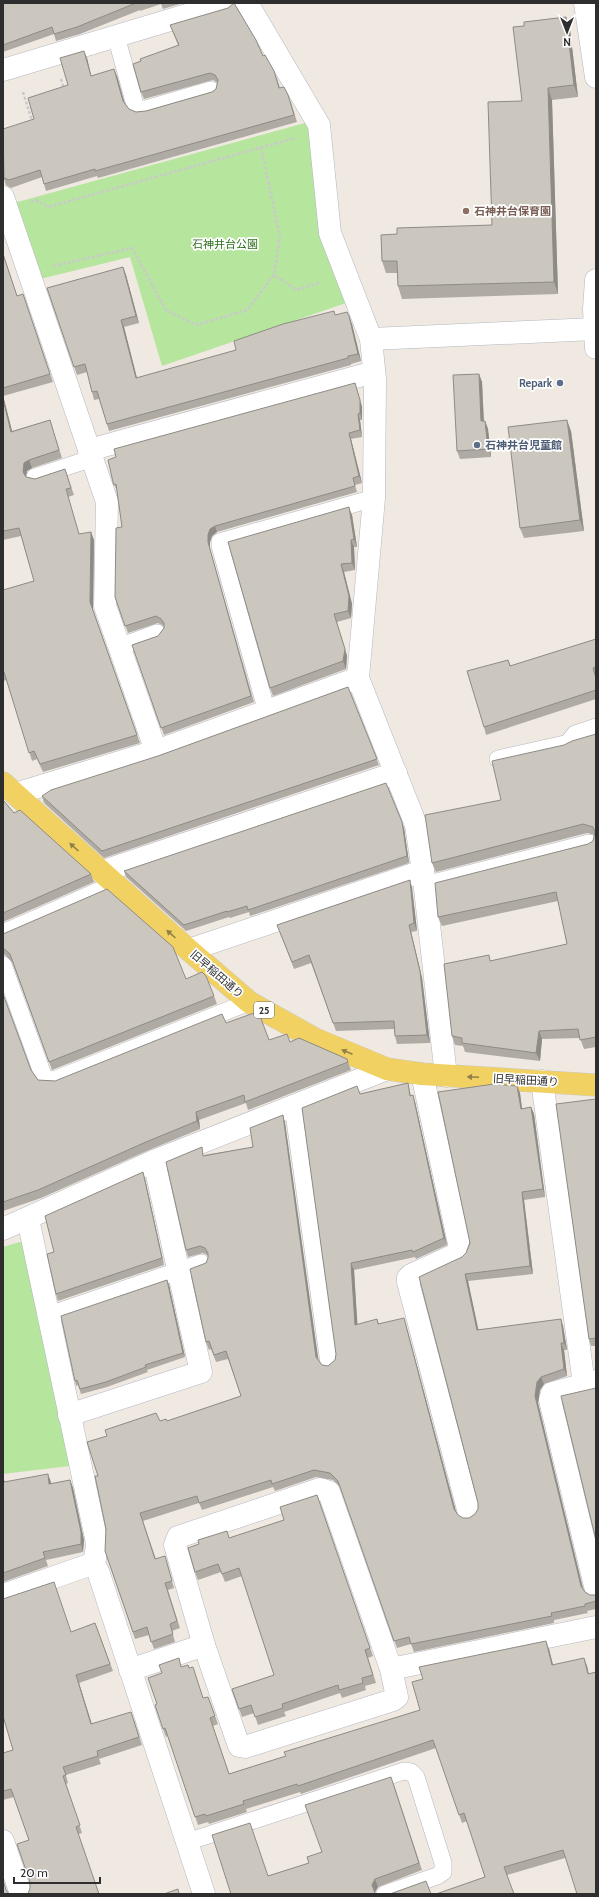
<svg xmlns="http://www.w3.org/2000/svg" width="599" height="1897" font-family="Cabin,'Noto Sans JP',sans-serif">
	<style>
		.green { fill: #b6e59e }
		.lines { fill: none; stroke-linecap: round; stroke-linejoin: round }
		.lane-casing { stroke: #b4b7c1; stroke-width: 18 }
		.street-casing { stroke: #b4b7c1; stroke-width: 23 }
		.secondary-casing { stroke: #b4b7c1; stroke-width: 23 }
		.primary-casing { stroke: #c9c9c9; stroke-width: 23 }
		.path { stroke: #c9c9c9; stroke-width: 2.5; stroke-dasharray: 3 2; stroke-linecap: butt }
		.lane { stroke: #fff; stroke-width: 17 }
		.street { stroke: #fff; stroke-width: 22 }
		.secondary { stroke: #fff; stroke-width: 22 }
		.primary { stroke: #f2d163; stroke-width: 22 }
		.wall { fill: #afaba4 }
		.shaded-wall { fill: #8e8b86 }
		.building { fill: #cbc7bf; stroke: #8e8b86 }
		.oneway { fill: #908048 }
		.education-dot { fill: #8d6e63; stroke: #fff; stroke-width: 1.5 }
		.service-dot { fill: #5c6f8a; stroke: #fff; stroke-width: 1.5 }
		.labels { text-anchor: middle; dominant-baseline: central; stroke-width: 3.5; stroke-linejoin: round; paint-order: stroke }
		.shield { fill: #fff; stroke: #6d6d6d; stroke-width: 1 }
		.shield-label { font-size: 10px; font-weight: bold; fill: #2e2e2e }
		.education-label { font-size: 11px; font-weight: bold; fill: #785e54; stroke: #fff; text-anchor: start }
		.park-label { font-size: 11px; fill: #2c6e1b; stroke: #fff }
		.service-label { font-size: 11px; font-weight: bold; fill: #4e5e75; stroke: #fff; text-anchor: end }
		.street-label { font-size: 11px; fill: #2e2e2e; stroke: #fff }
	</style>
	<rect width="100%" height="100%" fill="#efe9e1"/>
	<g class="green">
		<polygon points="305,123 312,128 349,302 162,366 130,257 40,279 14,203"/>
		<polygon points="23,1241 70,1466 3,1474 3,1247"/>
	</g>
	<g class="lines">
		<g class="lane-casing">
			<g id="lane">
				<polyline points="116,36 135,105 139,109 146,109 211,90"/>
				<polyline points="35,477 93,458"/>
				<polyline points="119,647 157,633"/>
				<polyline points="267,712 220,546 220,542 374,498"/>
				<polyline points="498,759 565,744 569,742 575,734 596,727"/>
				<polyline points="425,885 589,843"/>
				<polyline points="3,933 114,884"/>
				<polyline points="3,965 43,1075 46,1079 54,1080 249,1002"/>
				<polyline points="293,1106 329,1363"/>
				<polyline points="49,1315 201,1263"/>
				<polyline points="187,1842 404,1771 411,1772 416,1777 443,1863 443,1872 437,1876 385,1894"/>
			</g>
		</g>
		<g class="street-casing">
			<g id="street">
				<polyline points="247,3 319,125 330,233 371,339 375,379 374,498 358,678 416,825 423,871 446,1076"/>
				<polyline points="3,197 107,502 105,606 156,751"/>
				<polyline points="371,339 595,329"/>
				<polyline points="89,450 374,372"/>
				<polyline points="15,794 156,751 358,678"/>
				<polyline points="101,872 396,773"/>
				<polyline points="189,950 423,871"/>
				<polyline points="422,1074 460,1248 459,1253 411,1275 408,1278 408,1282 469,1513"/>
				<polyline points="542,1081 584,1384"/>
				<polyline points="28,1219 96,1538 97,1546 94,1565 98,1571 204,1894"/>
				<polyline points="3,1229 154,1161 387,1069"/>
				<polyline points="596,1381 552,1393 550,1400 596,1590"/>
				<polyline points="69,1415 201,1372 154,1161"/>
				<polygon points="320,1489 329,1492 391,1669 397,1697 393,1700 245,1747 239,1746 204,1645 175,1545 178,1537"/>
				<polyline points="3,1595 86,1566 94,1565"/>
				<polyline points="391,1669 596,1627"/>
				<polyline points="130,1670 204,1645"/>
				<polyline points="3,1841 21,1894"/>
			</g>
		</g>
		<g class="secondary-casing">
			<g id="secondary">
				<polyline points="585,3 596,77"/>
				<polyline points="3,70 227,3"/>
				<polyline points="596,280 594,309 596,348"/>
			</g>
		</g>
		<g class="primary-casing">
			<polyline id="primary" points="3,783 175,938 249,1002 315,1039 387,1069 422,1074 596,1085"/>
		</g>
		<g class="path">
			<polyline points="61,79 64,89"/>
			<polyline points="23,92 32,121"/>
			<polyline points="261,147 280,237 274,275"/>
			<polyline points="31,202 36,200 48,207 295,138"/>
			<polyline points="53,266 132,248 166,310 196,325 247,310 274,275 297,290 321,282"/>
		</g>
		<use href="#lane" class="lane"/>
		<use href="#street" class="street"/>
		<use href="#secondary" class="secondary"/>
		<use href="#primary" class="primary"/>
	</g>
	<g class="wall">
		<polygon points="3,3 183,3 163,9 161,4 140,11 140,10 80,34 56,41 54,34 3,52"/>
		<polygon points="170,25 263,56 277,78 280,88 291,102 297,122 98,178 97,176 46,191 42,177 11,188 6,185 3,176 34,119 68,85 87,58 91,76 117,76 124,102 129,109 136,112 146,111 212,92 216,89 218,83 213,80 144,99 141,92 141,61 178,45"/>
		<polygon points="570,30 578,97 552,100 558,294 402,299 398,286 397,273 386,273 382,261 397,234 492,225 522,101"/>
		<polygon points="3,253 17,296 23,294 53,382 3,396 12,431 50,420 62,458 32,468 27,471 26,477 35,479 65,469 74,495 68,497 79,534 94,540 93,610 140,743 43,772 37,759 32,761 7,680 3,681 3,590 34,581 21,536 3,540"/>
		<polygon points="123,267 126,275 139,323 124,327 137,378 236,350 335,315 352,324 361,361 351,364 351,365 109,431 99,399 94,400 87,372 77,375 47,288"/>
		<polygon points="479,374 482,382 484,421 485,421 488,429 491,457 460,459 457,451"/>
		<polygon points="355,383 362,407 362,420 360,420 362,437 351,439 362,483 355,485 357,492 217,532 212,536 210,542 210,549 254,702 164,735 132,645 158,636 164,628 164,626 158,623 128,633 115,597 122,527 117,491 113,482"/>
		<polygon points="571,431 584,531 524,538 520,528"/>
		<polygon points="352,515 357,547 354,547 355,570 344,572 352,604 351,618 337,622 347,656 346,669 273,696 270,688"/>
		<polygon points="596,639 596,699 486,735 484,727 508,660 511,666"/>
		<polygon points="348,687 379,765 104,858 44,803 42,796 158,756"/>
		<polygon points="596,734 596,1047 584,1049 580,1038 542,1039 540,1061 465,1052 463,1046 455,1045 452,1036 491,961 567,944 558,901 442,926 438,917 588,844 593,841 595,835 587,833 436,872 432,863 501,800 564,745"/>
		<polygon points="3,800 14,813 91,874 94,882 3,922"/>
		<polygon points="404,828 409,863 250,916 249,912 230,918 229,917 186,931 126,877 124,871"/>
		<polygon points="410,880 412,888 417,931 411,932 422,978 430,1043 397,1044 395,1036 394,1029 336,1031 311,963 294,969 277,925"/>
		<polygon points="3,934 186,979 214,996 217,1004 52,1070 12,962 5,955 3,955"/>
		<polygon points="3,994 31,1071 38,1080 55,1081 226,1023 269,1040 290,1042 347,1059 351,1070 248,1110 246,1103 199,1120 200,1129 149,1150 41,1198 3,1211"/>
		<polygon points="408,1083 411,1096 415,1102 447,1245 416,1259 415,1257 354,1270 357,1325 377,1319 379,1324 406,1325 456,1511 458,1515 463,1518 469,1518 475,1514 478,1509 478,1503 462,1257 466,1253 517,1086 520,1093 522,1109 531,1107 534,1114 545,1197 524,1200 533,1274 468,1281 478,1330 561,1319 563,1326 567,1350 564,1350 567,1376 544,1384 540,1390 538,1403 583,1588 585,1592 590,1595 596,1595 596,1609 587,1611 588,1613 554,1620 554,1623 414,1652 411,1644 397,1648 341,1488 333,1480 316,1477 275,1491 273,1487 202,1510 199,1503 143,1521 156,1559 167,1563 174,1588 168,1590 180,1628 172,1631 175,1642 154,1649 149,1635 135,1639 105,1551 106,1529 98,1476 160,1421 167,1421 241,1396 228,1359 216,1362 211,1349 209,1350 206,1342 206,1263 208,1258 208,1256 207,1255 203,1253 188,1257 186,1250 204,1155 253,1147 283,1115 285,1123 318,1360 322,1365 328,1366 335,1360 336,1354 360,1094"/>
		<polygon points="596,1099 596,1346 591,1346 589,1339"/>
		<polygon points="145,1179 164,1265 58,1301 56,1294 54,1252"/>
		<polygon points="167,1280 169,1285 185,1357 147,1370 148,1372 107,1387 81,1394 78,1385 76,1386 75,1381"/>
		<polygon points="3,1478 5,1482 51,1482 51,1484 70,1480 73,1488 84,1540 83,1552 46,1560 48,1566 3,1582"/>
		<polygon points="317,1495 373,1656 368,1658 376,1683 365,1686 366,1690 342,1698 340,1693 284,1712 286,1716 258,1725 254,1713 242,1717 232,1689 274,1675 242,1576 225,1582 221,1572 198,1580 195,1572 229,1538 284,1520"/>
		<polygon points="95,1623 113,1671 79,1683 92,1724 134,1720 142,1745 99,1759 101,1764 66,1775 68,1783 66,1784 82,1833 79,1834 30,1888 29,1840 14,1797 3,1800 3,1753 13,1750 71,1632"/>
		<polygon points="549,1649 553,1665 587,1666 589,1674 565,1858 507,1875 485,1877 467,1821 462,1823 436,1748 301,1794 300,1792 246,1809 247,1812 209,1824 208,1822 198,1825 168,1736 166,1737 163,1729 157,1704 182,1667 189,1668 203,1698 208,1697 218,1724 213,1726 229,1774 286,1756 420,1710"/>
		<polygon points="394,1785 422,1870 378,1887 375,1892 375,1893 268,1876 309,1863 322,1852"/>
	</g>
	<g class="shaded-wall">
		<polygon points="566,17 570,30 578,97 574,85"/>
		<polygon points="84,51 87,58 93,83 91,76"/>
		<polygon points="114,69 117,76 126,108 123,101"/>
		<polygon points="548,88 552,100 558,294 554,282"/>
		<polygon points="123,267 126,275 139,323 136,316"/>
		<polygon points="349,316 352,324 361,361 358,354"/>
		<polygon points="121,320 124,327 139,386 136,378"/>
		<polygon points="479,374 482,382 484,429 481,421"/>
		<polygon points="355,383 362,407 362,420 360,413"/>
		<polygon points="3,395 14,439 11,432 3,399"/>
		<polygon points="358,414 360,420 362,437 360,430"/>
		<polygon points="567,420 571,431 584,531 580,520"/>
		<polygon points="485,421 488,429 491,457 488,449"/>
		<polygon points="349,433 351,439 362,483 359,476"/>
		<polygon points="29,460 32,468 27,471 25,480 23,472 24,463"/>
		<polygon points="349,507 352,515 357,547 354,539"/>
		<polygon points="215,526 217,532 212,536 210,542 210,549 254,702 208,542 208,535 210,529"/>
		<polygon points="91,532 94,540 93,610 140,743 90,602"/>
		<polygon points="351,540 354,547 355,570 352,563"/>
		<polygon points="341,564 344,572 352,604 351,618 348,611"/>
		<polygon points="334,614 347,656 346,669 343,661"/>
		<polygon points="402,822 404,828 409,863 407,856"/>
		<polygon points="410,880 412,888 417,931 414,923"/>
		<polygon points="409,925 411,932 422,978 430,1043 427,1035"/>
		<polygon points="539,1031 542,1039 540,1061 536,1053"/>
		<polygon points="517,1086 520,1093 523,1116 521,1109"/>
		<polygon points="413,1095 415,1102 447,1245 444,1238"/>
		<polygon points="531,1107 534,1114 545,1197 543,1189"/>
		<polygon points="196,1112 199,1120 200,1129 197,1121"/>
		<polygon points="283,1115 285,1123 319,1364 316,1357"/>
		<polygon points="143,1172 145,1179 164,1265 162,1258"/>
		<polygon points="522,1192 524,1200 533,1274 530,1266"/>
		<polygon points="351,1263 354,1270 358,1332 355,1325"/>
		<polygon points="465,1274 468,1281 480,1337 477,1330"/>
		<polygon points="167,1280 169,1285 185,1357 183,1353"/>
		<polygon points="404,1318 406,1325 457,1516 454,1509"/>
		<polygon points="561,1319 563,1326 567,1350 564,1343"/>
		<polygon points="561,1343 564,1350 567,1376 564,1369"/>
		<polygon points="541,1377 544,1384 540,1390 538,1403 584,1593 581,1586 535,1396 537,1382"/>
		<polygon points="48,1474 51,1482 52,1492 49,1484"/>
		<polygon points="70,1480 73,1488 84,1540 83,1552 81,1544"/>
		<polygon points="546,1641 549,1649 555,1673 552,1665"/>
		<polygon points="584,1658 587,1666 590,1682"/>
		<polygon points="76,1675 79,1683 94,1732 91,1724"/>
		<polygon points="375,1879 378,1887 375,1892 372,1885"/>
	</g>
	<g class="building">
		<polygon points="3,3 136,3 77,27 54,34 52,27 3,45"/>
		<polygon points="234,3 256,40 263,56 265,55 274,71 279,88 284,87 288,95 294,115 95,171 95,169 44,184 40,170 9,180 4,178 3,129 34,119 28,98 68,85 60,58 84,51 91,76 114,69 123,101 129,109 136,112 146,111 212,92 216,89 218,80 215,75 210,73 141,92 133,64 141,61 140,59 179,45 170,25 228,8"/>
		<polygon points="566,17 574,85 548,88 554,282 398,286 397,261 382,261 381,235 397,234 397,228 492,225 488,102 522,101 513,27 524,26 524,22"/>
		<polygon points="3,254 17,296 23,294 50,374 3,388"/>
		<polygon points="123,267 136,316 121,320 136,378 236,350 234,341 283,324 334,311 335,315 347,312 349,316 358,354 348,356 348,358 107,424 97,391 92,392 85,364 74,367 47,288"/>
		<polygon points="479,374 481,421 485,421 488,449 457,451 453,375"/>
		<polygon points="355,383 360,400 360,413 358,414 360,430 349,433 359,476 353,478 355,486 215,526 210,529 208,535 208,542 251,696 161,728 132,645 158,636 164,628 164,623 161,619 156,616 125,626 115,597 116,528 122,527 116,484 114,485 113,482 108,460 116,457 114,449"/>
		<polygon points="3,399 11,432 50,420 59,450 29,460 24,463 23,472 26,477 35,479 65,469 71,488 66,489 79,534 91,532 90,602 137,735 40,764 34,751 29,753 4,672 3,673 3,590 34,581 19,528 3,531"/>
		<polygon points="567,420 580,520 520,528 508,427"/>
		<polygon points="349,507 354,539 351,540 352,563 341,564 349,596 348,611 334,614 345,649 343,661 270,688 228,542"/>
		<polygon points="596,639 596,667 593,668 596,678 596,690 484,727 467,671 508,660 510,666"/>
		<polygon points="348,687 377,759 102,851 42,796 51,790 158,756"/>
		<polygon points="596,734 596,1037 580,1040 578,1029 539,1031 536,1053 462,1043 462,1038 452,1036 444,964 489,955 490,961 567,944 556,892 438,917 435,883 588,844 593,841 595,832 593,827 583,824 432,863 425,815 501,800 492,761 564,745 572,741"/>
		<polygon points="386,783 402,822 407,856 248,910 247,906 227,912 227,911 184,925 124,871"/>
		<polygon points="3,800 14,813 20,810 91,874 3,913"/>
		<polygon points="410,880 414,923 409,925 420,971 427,1035 395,1036 394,1021 333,1023 309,955 292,962 277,925"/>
		<polygon points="107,889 173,947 186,979 202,972 206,976 214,996 49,1062 10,954 3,948 3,934"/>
		<polygon points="3,994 31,1070 38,1080 55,1081 222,1014 226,1023 254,1013 256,1016 260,1016 269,1040 287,1034 290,1042 299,1038 347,1059 348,1062 245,1102 244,1095 196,1112 197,1121 146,1142 38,1190 3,1202"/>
		<polygon points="408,1083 410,1096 413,1095 444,1238 413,1252 412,1250 351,1263 355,1325 377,1319 378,1324 404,1318 454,1509 458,1515 463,1518 469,1518 475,1514 478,1509 478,1503 419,1277 462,1257 466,1253 470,1243 438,1092 494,1084 517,1086 521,1109 531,1107 543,1189 522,1192 530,1266 465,1274 477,1330 561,1319 564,1343 561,1343 564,1369 541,1377 537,1382 535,1396 581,1586 585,1592 590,1595 596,1595 596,1601 585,1604 585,1606 551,1613 552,1616 411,1644 409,1637 394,1641 338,1481 330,1473 314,1470 272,1484 271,1480 199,1503 197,1496 140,1513 155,1559 165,1556 172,1581 165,1583 177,1621 170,1624 173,1634 151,1642 147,1627 133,1632 105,1551 106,1529 95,1476 98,1476 87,1442 107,1436 105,1430 156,1413 160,1421 166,1419 167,1421 241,1396 226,1351 214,1355 209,1341 206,1342 190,1269 206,1263 208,1258 208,1253 205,1248 200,1246 186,1250 166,1162 202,1147 203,1156 253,1147 250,1128 283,1115 316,1357 322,1365 328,1366 335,1360 336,1354 302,1108 357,1086 360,1094"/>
		<polygon points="596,1099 596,1338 589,1339 556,1104"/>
		<polygon points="143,1172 162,1258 56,1294 47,1254 54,1252 45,1216"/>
		<polygon points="167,1280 183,1353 145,1365 146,1367 106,1382 80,1389 77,1380 75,1381 61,1316"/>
		<polygon points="596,1388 596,1540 561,1396"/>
		<polygon points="48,1474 49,1484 70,1480 81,1532 81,1544 43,1552 45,1558 3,1573 3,1478 4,1482"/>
		<polygon points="317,1495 370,1648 365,1650 373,1675 362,1678 363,1683 339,1690 338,1685 282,1704 283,1708 255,1717 251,1705 239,1709 232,1689 274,1675 239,1568 222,1574 218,1564 195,1572 188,1548 199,1544 198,1540 227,1531 229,1538 284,1520 280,1507"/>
		<polygon points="54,1582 71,1632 95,1623 110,1664 76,1675 91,1724 131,1712 139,1737 97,1751 98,1756 63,1767 66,1775 63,1776 80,1825 76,1827 99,1894 28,1894 30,1888 30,1882 17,1844 29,1840 11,1789 3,1791 3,1753 13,1750 3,1716 3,1599"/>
		<polygon points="546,1641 552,1665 584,1658 588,1674 596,1672 596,1894 577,1894 563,1850 504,1867 514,1894 436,1894 485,1877 464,1813 459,1815 433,1740 298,1786 297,1784 243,1801 244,1804 206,1816 205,1814 195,1817 165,1728 163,1729 155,1705 157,1704 148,1678 162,1673 159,1665 179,1658 181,1667 188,1665 189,1668 193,1667 203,1698 208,1697 215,1716 210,1718 229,1774 286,1756 284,1752 420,1710 412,1682 423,1679 419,1667"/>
		<polygon points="391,1777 419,1863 375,1879 372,1885 375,1893 377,1894 231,1894 212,1835 250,1823 268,1876 309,1863 307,1857 322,1852 305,1805"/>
		<polygon points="3,1880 6,1890 9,1894 3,1894"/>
		<polygon points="426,1881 431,1894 390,1894"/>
		<polygon points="178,1889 179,1894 164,1894"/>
	</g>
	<defs><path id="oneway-solid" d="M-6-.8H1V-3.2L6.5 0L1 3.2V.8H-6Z"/></defs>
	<g class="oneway">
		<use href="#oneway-solid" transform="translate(74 847) rotate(-138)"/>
		<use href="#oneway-solid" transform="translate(171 934) rotate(-138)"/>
		<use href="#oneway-solid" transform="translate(347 1052) rotate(-157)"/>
		<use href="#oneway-solid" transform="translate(473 1077) rotate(-177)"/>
	</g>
	<circle class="education-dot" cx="466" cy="211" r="4"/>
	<g class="service-dot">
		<circle cx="560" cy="383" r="4"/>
		<circle cx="477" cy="445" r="4"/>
	</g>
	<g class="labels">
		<rect class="shield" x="254" y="1002" width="20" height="16" rx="3"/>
		<g class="shield-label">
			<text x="264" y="1010">25</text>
		</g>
		<g class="education-label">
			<text x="474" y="211">石神井台保育園</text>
		</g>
		<g class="park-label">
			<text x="225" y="244">石神井台公園</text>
		</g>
		<g class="service-label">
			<text x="552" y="383">Repark</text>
			<text x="485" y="445" text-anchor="start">石神井台児童館</text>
		</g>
		<g class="street-label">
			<text transform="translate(217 974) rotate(41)">旧早稲田通り</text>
			<text transform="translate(526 1080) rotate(3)">旧早稲田通り</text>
		</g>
	</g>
	<rect width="599" height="1897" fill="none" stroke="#2e2e2e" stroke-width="8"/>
	<g transform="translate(567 32) rotate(180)" stroke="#ffffff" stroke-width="3" paint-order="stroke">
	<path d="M0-3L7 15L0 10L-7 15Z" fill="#2e2e2e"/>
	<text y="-6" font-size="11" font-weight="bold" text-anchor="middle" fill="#2e2e2e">N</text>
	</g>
	<path d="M14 1877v6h86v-6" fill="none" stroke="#2e2e2e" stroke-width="2"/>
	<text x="20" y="1877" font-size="12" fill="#2e2e2e" stroke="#ffffff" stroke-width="3" paint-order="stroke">20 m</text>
</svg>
